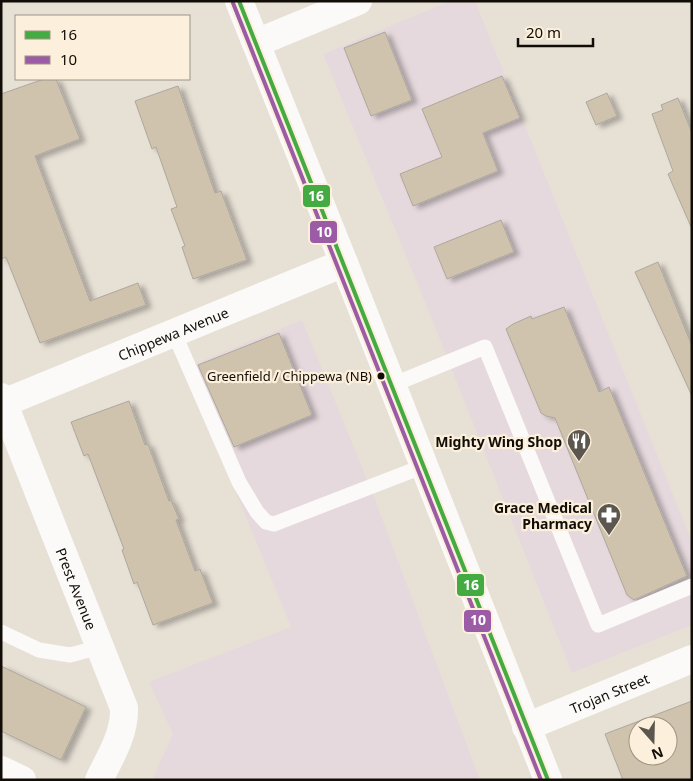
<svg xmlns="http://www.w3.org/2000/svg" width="693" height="781" font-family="'Noto Sans',sans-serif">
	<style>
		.commercial { fill: #e6d9dd }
		.building { fill: #d0c3ad; stroke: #ada79f; fill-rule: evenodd; filter: url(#shadow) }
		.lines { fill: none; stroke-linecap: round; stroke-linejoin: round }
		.lane { stroke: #fbfaf9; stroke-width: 15 }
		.street { stroke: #fbfaf9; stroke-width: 28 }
		.secondary { stroke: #fbfaf9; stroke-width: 28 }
		.bus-1-casing { stroke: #fcefdb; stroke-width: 8 }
		.bus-2-casing { stroke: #fcefdb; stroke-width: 8 }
		.bus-1 { stroke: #44aa42; stroke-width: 4 }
		.bus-2 { stroke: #9b5ba5; stroke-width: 4 }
		.bus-dot { fill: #110d06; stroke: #fcefdb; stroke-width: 2 }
		.labels { text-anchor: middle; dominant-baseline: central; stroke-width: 4.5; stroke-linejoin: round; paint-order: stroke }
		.bus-label { font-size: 13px; fill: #110d06; stroke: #fcefdb; text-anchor: end }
		.street-label { font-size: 14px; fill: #110d06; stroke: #fcefdb }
		.poi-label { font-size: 14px; font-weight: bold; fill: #110d06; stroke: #fcefdb; text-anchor: end }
		.line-badge { stroke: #fcefdb; stroke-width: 2 }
		.badge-label { font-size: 14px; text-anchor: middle; font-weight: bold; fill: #fff }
	</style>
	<defs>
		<filter id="shadow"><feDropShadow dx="5.5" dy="3" stdDeviation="2.5" flood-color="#0004"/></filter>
	</defs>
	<rect width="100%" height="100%" fill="#e7e0d5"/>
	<g class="commercial">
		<polygon points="450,1 475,1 692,542 692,625 572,673 427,307 323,54"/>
		<polygon points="302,320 373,494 480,780 152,780 173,734 149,682 291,627 185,368"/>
	</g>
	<g class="building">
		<polygon points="385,32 412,100 371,116 344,48"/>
		<polygon points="502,76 520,118 483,133 498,171 413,206 400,174 442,157 422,109"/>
		<polygon points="44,79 56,79 80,139 35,156 90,301 138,283 146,305 40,343 6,257 1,259 1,94"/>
		<polygon points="178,86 215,193 221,191 247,260 193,279 182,247 185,246 171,209 177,207 156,147 152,149 135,101"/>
		<polygon points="607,93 617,116 596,125 586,102"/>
		<polygon points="678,98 692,133 692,229 668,174 673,171 652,114 663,110 661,105"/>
		<polygon points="501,220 514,252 447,279 434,247"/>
		<polygon points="658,262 692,346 692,396 635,272"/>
		<polygon points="564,307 599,392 609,387 687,576 634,600 627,595 555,418 546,416 541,413 506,329 513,324 531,316 532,319"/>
		<polygon points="279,333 312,415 234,447 198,365"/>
		<polygon points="129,401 145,445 148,444 169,501 171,500 179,519 176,520 195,571 200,569 213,603 153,625 137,582 134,584 122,550 124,549 88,454 84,456 71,422"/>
		<polygon points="1,666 86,707 61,760 1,731"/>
		<path d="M692 701V780H623L605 734ZM638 726H668V756H638Z"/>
	</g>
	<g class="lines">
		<g class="lane">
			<polyline points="174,333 239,482 257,512 266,522 274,524 424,466"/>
			<polyline points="392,385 485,347 598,625 692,586"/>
			<polyline points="1,632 39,650 70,655 100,647"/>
		</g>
		<g class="street">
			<polyline points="256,43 358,1"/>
			<path id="s1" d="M1 397 124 708C125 734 110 757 99 780"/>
			<path id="s2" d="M1 404 344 263"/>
			<path id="s3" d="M526 727 692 659"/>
		</g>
		<g class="secondary">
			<polyline points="239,1 344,263 548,780"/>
			<polyline points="1,770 22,780"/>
		</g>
		<g class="bus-1-casing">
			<polyline id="bus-1" points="239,1 548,780"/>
		</g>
		<g class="bus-2-casing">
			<polyline id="bus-2" points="233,3 541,780"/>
		</g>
		<use href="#bus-1" class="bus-1"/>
		<use href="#bus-2" class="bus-2"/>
	</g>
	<defs>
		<g id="restaurant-pin" transform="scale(1.25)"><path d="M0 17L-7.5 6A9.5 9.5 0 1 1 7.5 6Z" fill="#5c574e" stroke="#fcefdb"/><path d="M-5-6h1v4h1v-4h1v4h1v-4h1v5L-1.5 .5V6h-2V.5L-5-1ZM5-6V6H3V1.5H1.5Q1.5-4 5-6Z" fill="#fff"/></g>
		<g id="pharmacy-pin" transform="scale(1.25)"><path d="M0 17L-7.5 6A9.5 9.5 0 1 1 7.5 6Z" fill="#5c574e" stroke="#fcefdb"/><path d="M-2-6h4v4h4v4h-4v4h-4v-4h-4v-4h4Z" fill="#fff"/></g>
	</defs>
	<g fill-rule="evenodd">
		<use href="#restaurant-pin" x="579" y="441"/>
		<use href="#pharmacy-pin" x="609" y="515"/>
	</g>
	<circle class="bus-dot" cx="381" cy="376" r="4.5"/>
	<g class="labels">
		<g class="bus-label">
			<text x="372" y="376">Greenfield / Chippewa (NB)</text>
		</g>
		<g class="street-label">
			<text stroke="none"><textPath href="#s2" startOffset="186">Chippewa Avenue</textPath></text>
			<text stroke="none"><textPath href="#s1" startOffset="206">Prest Avenue</textPath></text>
			<text stroke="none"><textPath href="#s3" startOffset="90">Trojan Street</textPath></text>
		</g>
		<g class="poi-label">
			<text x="562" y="441">Mighty Wing Shop</text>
			<text x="592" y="507">Grace Medical<tspan x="592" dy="16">Pharmacy</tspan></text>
		</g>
	</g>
	<g class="line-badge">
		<rect x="302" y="184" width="29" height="24" rx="5" fill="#44aa42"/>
		<rect x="309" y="220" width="29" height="24" rx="5" fill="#9b5ba5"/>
		<rect x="456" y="573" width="29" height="24" rx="5" fill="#44aa42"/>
		<rect x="463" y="609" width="29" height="24" rx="5" fill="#9b5ba5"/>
	</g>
	<g class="badge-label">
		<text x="316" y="201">16</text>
		<text x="324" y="237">10</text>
		<text x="471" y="590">16</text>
		<text x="478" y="625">10</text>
	</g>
	<rect width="693" height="781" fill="none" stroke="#110d06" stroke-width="5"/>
	<rect x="15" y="15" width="175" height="65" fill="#fcefdb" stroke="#9e9586"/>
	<rect x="25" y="31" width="25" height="8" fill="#44aa42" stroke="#9e9586"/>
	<text x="60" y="40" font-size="15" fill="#110d06">16</text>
	<rect x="25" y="56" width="25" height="8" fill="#9b5ba5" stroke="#9e9586"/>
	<text x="60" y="65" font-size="15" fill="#110d06">10</text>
	<g transform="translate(653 741) rotate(160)"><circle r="24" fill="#fcefdb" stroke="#9e9586"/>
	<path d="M0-4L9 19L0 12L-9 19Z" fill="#5c574e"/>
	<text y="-8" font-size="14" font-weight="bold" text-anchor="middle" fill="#110d06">N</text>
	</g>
	<path d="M518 38v8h75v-8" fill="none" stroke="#110d06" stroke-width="2.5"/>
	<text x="526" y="38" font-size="15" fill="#110d06" stroke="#fcefdb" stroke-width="4" paint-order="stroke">20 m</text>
</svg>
